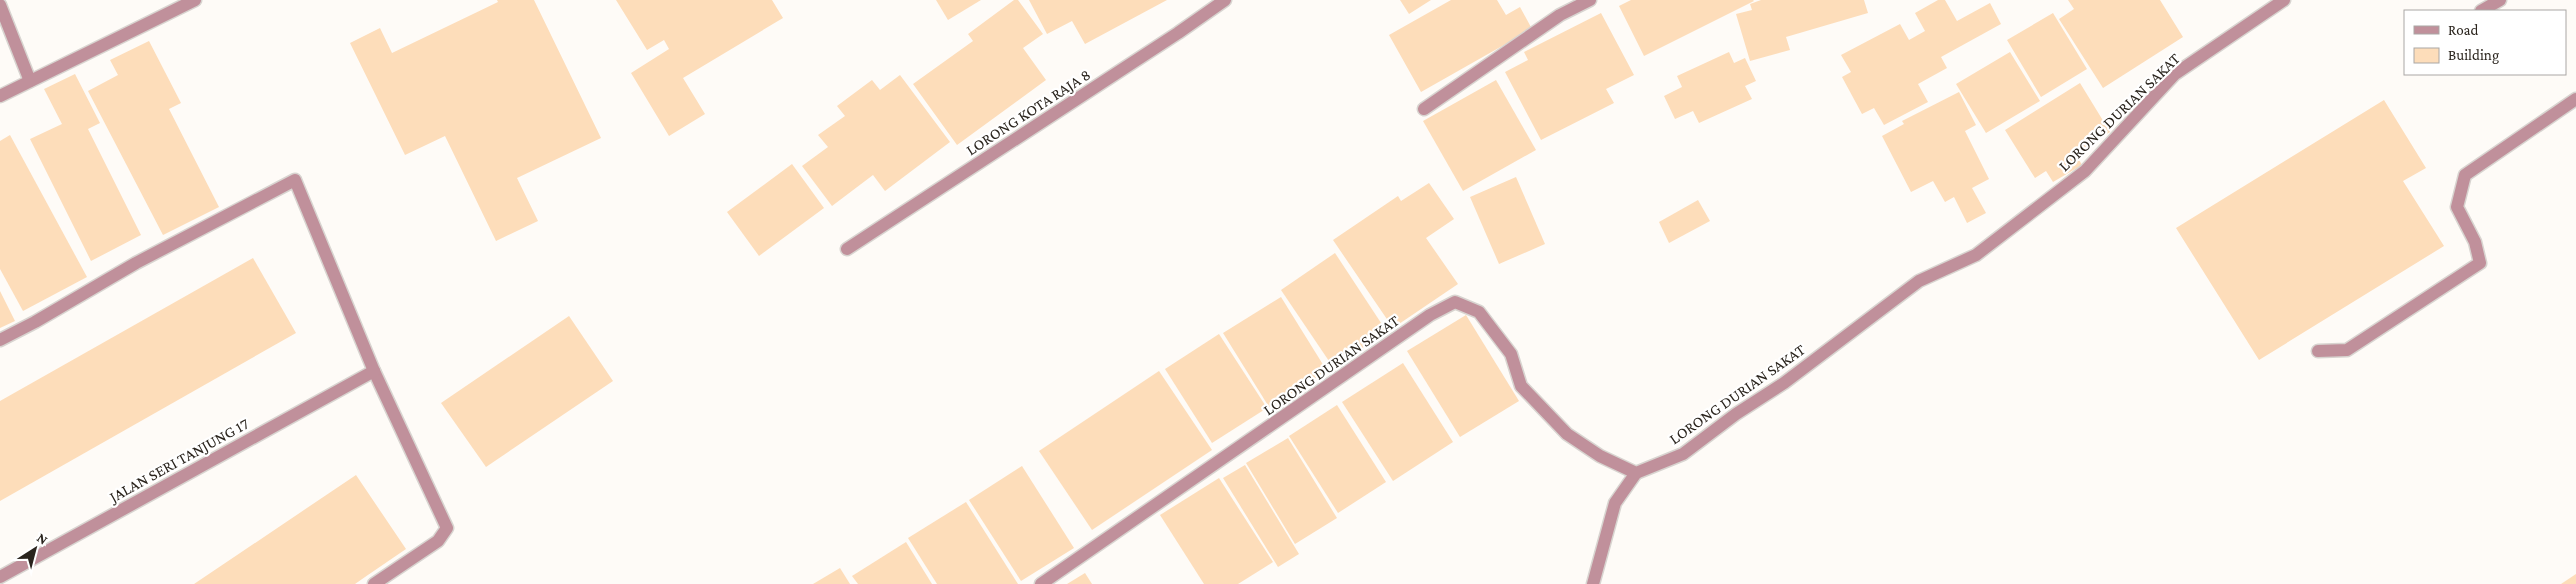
<svg xmlns="http://www.w3.org/2000/svg" width="2576" height="584" font-family="'Crimson Pro',serif">
	<style>
		.building { fill: #fdddba }
		.lines { fill: none; stroke-linecap: round; stroke-linejoin: round }
		.service-casing { stroke: #d8d4d0; stroke-width: 15 }
		.minor-casing { stroke: #d8d4d0; stroke-width: 15 }
		.service { stroke: #c0909b; stroke-width: 12 }
		.minor { stroke: #c0909b; stroke-width: 12 }
		.labels { text-anchor: middle; dominant-baseline: central; stroke-width: 4.5; stroke-linejoin: round; paint-order: stroke }
		.street-label { font-size: 16px; fill: #2a241d; stroke: #fff }
	</style>
	<rect width="100%" height="100%" fill="#fefbf7"/>
	<g class="building">
		<polygon points="497,0 534,0 601,138 517,178 538,221 496,241 445,136 405,155 350,43 380,28 392,53 498,2"/>
		<polygon points="616,0 772,0 783,18 683,78 705,114 669,136 631,73 669,49 664,40 647,50"/>
		<polygon points="936,0 981,0 948,20"/>
		<polygon points="1014,0 1018,0 1043,34 1023,48 1046,80 957,145 913,84 973,41 968,34"/>
		<polygon points="1029,0 1167,0 1085,44 1072,21 1047,34"/>
		<polygon points="1400,0 1431,0 1409,14"/>
		<polygon points="1451,0 1497,0 1506,15 1520,7 1532,29 1421,92 1389,35"/>
		<polygon points="1631,0 1753,0 1754,1 1644,56 1619,6"/>
		<polygon points="1761,0 1864,0 1868,13 1786,37 1790,50 1750,61 1736,14 1752,10 1750,4"/>
		<polygon points="1938,0 1945,0 1957,21 1990,3 2001,24 1941,57 1947,68 1918,84 1928,102 1884,125 1874,108 1862,114 1842,77 1851,72 1841,55 1900,24 1909,40 1925,31 1915,13"/>
		<polygon points="2068,0 2160,0 2183,37 2103,88 2059,19 2074,9"/>
		<polygon points="1601,13 1634,75 1606,89 1614,103 1541,140 1505,72 1528,60 1524,52"/>
		<polygon points="2053,13 2087,69 2041,97 2007,40"/>
		<polygon points="149,41 181,103 169,109 219,207 163,235 88,91 118,75 110,60"/>
		<polygon points="1729,52 1734,63 1745,58 1756,81 1745,86 1752,99 1699,123 1693,111 1675,119 1664,96 1682,87 1677,76"/>
		<polygon points="2010,52 2040,101 1986,133 1956,84"/>
		<polygon points="75,74 100,123 88,129 141,235 91,261 30,139 62,124 44,89"/>
		<polygon points="900,75 950,142 885,191 873,175 832,206 802,166 828,147 818,135 845,116 837,106 872,80 880,90"/>
		<polygon points="1496,80 1536,150 1463,191 1423,121"/>
		<polygon points="2080,83 2110,132 2075,153 2082,165 2053,182 2046,171 2035,178 2005,130"/>
		<polygon points="1959,92 1976,125 1965,131 1989,179 1972,188 1986,213 1967,223 1954,197 1945,202 1933,181 1911,192 1882,136 1904,124 1902,121"/>
		<polygon points="2384,100 2426,168 2403,181 2444,246 2259,360 2176,228"/>
		<polygon points="10,135 87,277 23,311 0,269 0,141"/>
		<polygon points="792,164 824,208 759,256 727,212"/>
		<polygon points="1516,177 1545,244 1499,264 1470,197"/>
		<polygon points="1429,183 1454,219 1426,238 1458,284 1393,328 1333,240 1398,196 1401,201"/>
		<polygon points="1698,200 1710,221 1669,243 1659,222"/>
		<polygon points="1335,253 1387,332 1333,367 1281,290"/>
		<polygon points="253,258 296,333 0,501 0,401"/>
		<polygon points="0,291 15,321 0,328"/>
		<polygon points="1281,297 1327,371 1269,407 1223,333"/>
		<polygon points="1466,315 1519,401 1460,437 1407,351"/>
		<polygon points="569,316 613,381 486,467 441,403"/>
		<polygon points="1219,334 1267,408 1212,443 1165,369"/>
		<polygon points="1403,363 1453,442 1393,481 1342,402"/>
		<polygon points="1159,371 1212,450 1092,530 1039,451"/>
		<polygon points="1337,405 1386,482 1338,513 1289,436"/>
		<polygon points="1288,438 1337,518 1295,544 1246,463"/>
		<polygon points="1245,465 1299,554 1278,567 1223,478"/>
		<polygon points="1022,466 1074,548 1021,581 969,500"/>
		<polygon points="356,475 406,549 365,577 355,584 194,584"/>
		<polygon points="1219,478 1273,562 1238,584 1204,584 1160,515"/>
		<polygon points="966,502 1018,584 937,584 908,538"/>
		<polygon points="906,542 932,584 858,584 852,576"/>
		<polygon points="840,568 850,584 813,584"/>
		<polygon points="1085,573 1092,584 1067,584"/>
		<polygon points="2576,574 2576,584 2561,584"/>
	</g>
	<g class="lines">
		<g class="service-casing">
			<g id="service">
				<polyline points="0,340 35,322 136,263 295,180 374,371 447,528 438,541 374,584"/>
				<polyline points="1593,584 1615,503 1636,473"/>
			</g>
		</g>
		<g class="minor-casing">
			<g id="minor">
				<polyline points="0,5 30,81"/>
				<polyline points="2481,11 2500,0"/>
				<polyline points="0,96 195,0"/>
				<polyline points="1424,109 1560,15 1590,0"/>
				<polyline points="847,249 1178,33 1225,0"/>
				<polyline points="2318,351 2347,350 2480,263 2475,242 2457,207 2465,175 2576,99"/>
				<polyline points="0,577 374,371"/>
				<polyline points="1041,584 1430,315 1455,302 1479,312 1511,354 1521,386 1567,434 1600,456 1636,473 1683,454 1736,414 1784,383 1919,281 1976,255 2085,171 2175,74 2284,0"/>
			</g>
		</g>
		<use href="#service" class="service"/>
		<use href="#minor" class="minor"/>
	</g>
	<g class="labels">
		<g class="street-label">
			<text transform="translate(1028 112) rotate(-33)">LORONG KOTA RAJA 8</text>
			<text transform="translate(2119 112) rotate(-44)">LORONG DURIAN SAKAT</text>
			<text transform="translate(1331 365) rotate(-35)">LORONG DURIAN SAKAT</text>
			<text transform="translate(1737 394) rotate(-35)">LORONG DURIAN SAKAT</text>
			<text transform="translate(179 460) rotate(-29)">JALAN SERI TANJUNG 17</text>
		</g>
	</g>
	<rect x="2404" y="10" width="162" height="65" fill="#ffffff" stroke="#aaa7a5"/>
	<rect x="2414" y="26" width="25" height="8" fill="#c0909b" stroke="#aaa7a5"/>
	<text x="2448" y="35" font-size="15" fill="#2a241d">Road</text>
	<rect x="2414" y="48" width="25" height="15" fill="#fdddba" stroke="#aaa7a5"/>
	<text x="2448" y="60" font-size="15" fill="#2a241d">Building</text>
	<g transform="translate(35 549) rotate(36)" stroke="#ffffff" stroke-width="4" paint-order="stroke">
	<path d="M0-4L9 19L0 12L-9 19Z" fill="#2a241d"/>
	<text y="-8" font-size="14" font-weight="bold" text-anchor="middle" fill="#2a241d">N</text>
	</g>
</svg>
